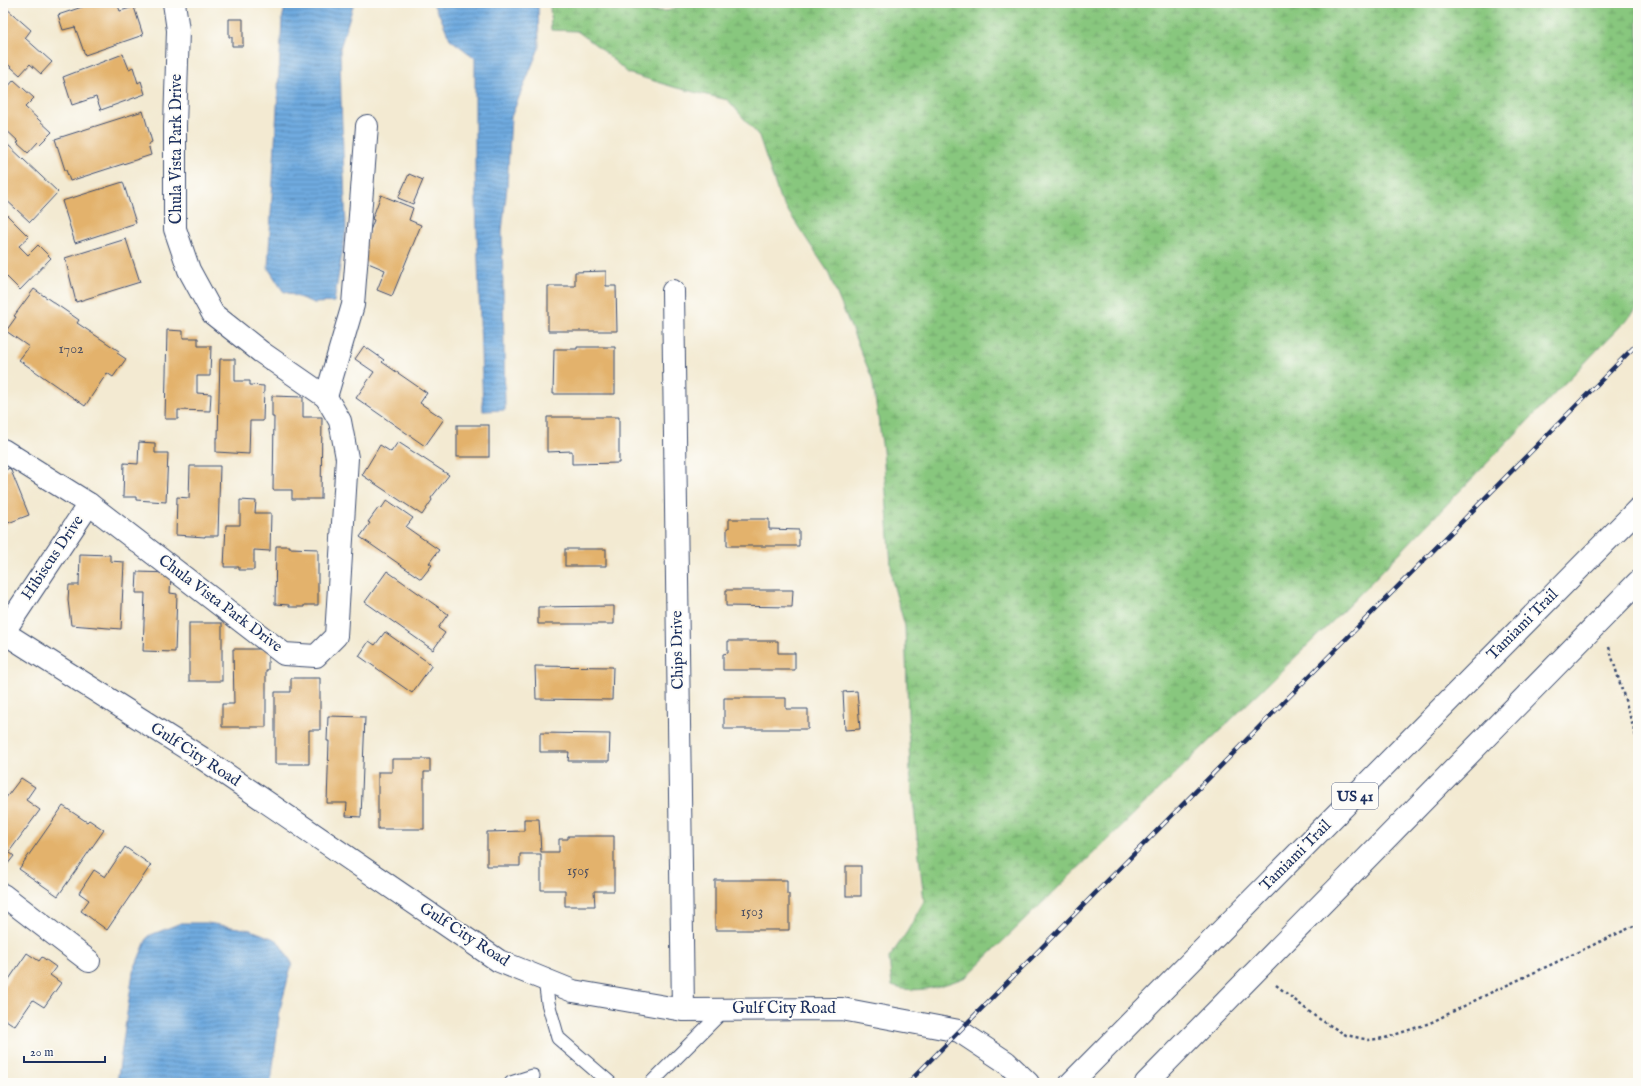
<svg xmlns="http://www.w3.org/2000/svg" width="1641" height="1086" font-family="'IM FELL English',serif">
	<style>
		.wetland { fill: url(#wetland-marsh); stroke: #527b6e }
		.water { fill: url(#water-rules); stroke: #456c9e }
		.building { fill: #e3b26c }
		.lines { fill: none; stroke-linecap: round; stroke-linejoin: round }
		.service-casing { stroke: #3b4b6f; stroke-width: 15 }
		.minor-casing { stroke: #3b4b6f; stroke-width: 24 }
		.tertiary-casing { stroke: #3b4b6f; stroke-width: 24 }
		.primary-casing { stroke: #3b4b6f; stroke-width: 24 }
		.path { stroke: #3b4b6f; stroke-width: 2.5; stroke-dasharray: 3 3; stroke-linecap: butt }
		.service { stroke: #fff; stroke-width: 13 }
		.minor { stroke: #fff; stroke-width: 22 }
		.tertiary { stroke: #fff; stroke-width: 22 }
		.primary { stroke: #fff; stroke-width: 22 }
		.rail-casing { stroke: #1b2f5e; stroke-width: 4.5 }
		.rail { stroke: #fdfcf7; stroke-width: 3; stroke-dasharray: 9; stroke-linecap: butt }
		.labels { text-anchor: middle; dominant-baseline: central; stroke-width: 4; stroke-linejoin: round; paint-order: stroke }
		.number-label { font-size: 14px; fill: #4d5062 }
		.shield { fill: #fdfcf7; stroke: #5f6c8c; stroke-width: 1 }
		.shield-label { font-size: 15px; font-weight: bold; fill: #1b2f5e }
		.street-label { font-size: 16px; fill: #1b2f5e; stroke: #fdfcf7 }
	</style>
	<defs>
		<pattern id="wetland-marsh" width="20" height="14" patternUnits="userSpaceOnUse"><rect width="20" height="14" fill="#88c77e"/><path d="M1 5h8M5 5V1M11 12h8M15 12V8" fill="none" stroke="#6ea26a"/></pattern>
		<pattern id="water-rules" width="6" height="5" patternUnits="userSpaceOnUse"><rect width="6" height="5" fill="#6faadf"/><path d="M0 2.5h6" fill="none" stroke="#5a8bb8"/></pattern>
	</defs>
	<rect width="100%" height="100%" fill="#fdfcf7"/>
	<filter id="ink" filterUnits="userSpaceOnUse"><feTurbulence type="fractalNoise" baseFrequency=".025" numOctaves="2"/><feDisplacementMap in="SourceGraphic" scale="8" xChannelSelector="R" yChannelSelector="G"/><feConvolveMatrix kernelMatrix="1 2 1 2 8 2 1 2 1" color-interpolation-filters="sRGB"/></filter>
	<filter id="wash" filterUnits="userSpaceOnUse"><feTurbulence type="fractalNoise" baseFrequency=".012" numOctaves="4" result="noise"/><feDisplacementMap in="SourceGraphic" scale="16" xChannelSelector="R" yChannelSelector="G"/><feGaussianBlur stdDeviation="0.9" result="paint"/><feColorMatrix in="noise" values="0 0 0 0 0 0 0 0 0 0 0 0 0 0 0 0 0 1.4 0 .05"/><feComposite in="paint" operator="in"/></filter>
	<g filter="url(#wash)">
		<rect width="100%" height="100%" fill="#f3ead2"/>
		<path class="wetland" d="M550 3H620L643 11H667L687 3H1638V308L1346 608 966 977C942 986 917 995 892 986L889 958 907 932 924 901 910 771 905 626 892 580 883 450 872 378 827 270 780 199 759 136 728 100 677 88 628 73 600 48 577 31 551 30Z"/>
		<g class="water">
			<polygon points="286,3 354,3 340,48 341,100 346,229 334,302 314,303 283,291 268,268 282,20"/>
			<polygon points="432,3 538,3 539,48 511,117 507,187 502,231 505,410 483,411 475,170 475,58 450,39 440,16"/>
			<polygon points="181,923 207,923 251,930 277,940 292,963 280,1009 271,1083 117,1083 133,972 148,936"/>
		</g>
		<g id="blocks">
			<g class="building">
				<polygon points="94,3 117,3 120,11 134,7 143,35 85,55 75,27 63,30 58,15"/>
				<polygon points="6,8 31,30 25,38 52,62 41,74 30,64 20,75 3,60 3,11"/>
				<polygon points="229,19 243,19 243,46 232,46 232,37 229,37"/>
				<polygon points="123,54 129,69 133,67 138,83 141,81 145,94 101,110 96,97 72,105 63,77"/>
				<polygon points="14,80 34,98 25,107 52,132 40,144 38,142 28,153 17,143 19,142 3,127 3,86 6,89"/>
				<polygon points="143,111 152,142 148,144 151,155 70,181 66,170 65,170 55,139"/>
				<polygon points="7,144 58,192 30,222 3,197 3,149"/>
				<polygon points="409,174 423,180 413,204 398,198"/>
				<polygon points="123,182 136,223 75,243 62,201"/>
				<polygon points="381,195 413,208 409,220 421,225 392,296 377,290 385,270 361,260 362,252 374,220 372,219"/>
				<polygon points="3,211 29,237 19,246 28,255 38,245 51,258 20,290 3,273"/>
				<polygon points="126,239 140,282 76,302 65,258"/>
				<polygon points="606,271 606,286 616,286 617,331 548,331 548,286 575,286 575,272"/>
				<polygon points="34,289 79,320 77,323 119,351 117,353 126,359 113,377 107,373 85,406 19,360 29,347 6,331 16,317 14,316"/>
				<polygon points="167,330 183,331 183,338 198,338 198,346 211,346 210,376 197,376 197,393 211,394 210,411 178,410 178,419 165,419"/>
				<polygon points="364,346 384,360 382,362 427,393 420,403 444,419 425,446 356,398 374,372 355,359"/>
				<polygon points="577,347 615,347 615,394 553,394 554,349 577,349"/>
				<polygon points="220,359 235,359 235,381 250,381 250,385 264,386 263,421 250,421 249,454 216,452 216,438 218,438"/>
				<polygon points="272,396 303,397 303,417 322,417 321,499 292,499 292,490 273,490 274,417 272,417"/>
				<polygon points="547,417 619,417 619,463 572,464 572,451 547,452"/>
				<rect x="457" y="425" width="32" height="32"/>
				<polygon points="139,442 155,443 155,453 168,453 166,502 136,500 136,497 123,497 124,463 138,464"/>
				<polygon points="398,442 449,475 431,498 432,500 422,515 362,475 380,445 391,452"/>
				<polygon points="3,465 5,470 10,468 29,515 3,525"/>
				<polygon points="190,466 220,466 218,536 205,536 205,537 176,535 177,497 189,498"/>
				<polygon points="240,500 256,501 255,513 271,513 270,551 254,550 254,570 239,570 239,567 224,567 226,525 240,525"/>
				<polygon points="387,500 413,518 406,527 439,550 429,563 432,565 421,579 360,537 370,523 368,522 379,507 381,509"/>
				<polygon points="729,519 769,519 769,529 799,530 799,546 727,546 727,528 729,528"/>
				<polygon points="276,546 290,546 290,548 318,549 318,605 304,605 304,607 289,607 289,605 275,604"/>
				<rect x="565" y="549" width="41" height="17"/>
				<polygon points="80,554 110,555 110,561 124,562 121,629 71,625 68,600 69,585 79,585"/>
				<polygon points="387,571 448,614 438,628 445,633 433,650 365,602"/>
				<polygon points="137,572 171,573 170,593 177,594 175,652 143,651 145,593 136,593"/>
				<polygon points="726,590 793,590 792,607 726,606"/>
				<polygon points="614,606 614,624 538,624 538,607"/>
				<rect x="189" y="623" width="33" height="58"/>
				<polygon points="385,632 432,665 412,693 359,656 369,641 375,645"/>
				<polygon points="728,641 778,641 778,653 795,653 795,670 723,670 723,654 728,653"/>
				<polygon points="233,649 268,649 268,670 266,670 266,727 222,727 222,704 234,704"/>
				<polygon points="535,666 613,667 612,700 536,699"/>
				<polygon points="291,678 320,678 320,730 309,730 309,764 275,764 275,692 291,692"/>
				<polygon points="857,691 860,729 845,730 843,692"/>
				<polygon points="724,698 786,698 786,709 808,709 808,729 724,729"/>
				<polygon points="328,716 365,717 361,817 346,816 347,803 327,803 329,741 327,741"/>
				<polygon points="540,733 610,734 609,761 568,761 569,752 540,752"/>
				<polygon points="392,759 430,759 430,772 424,772 424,829 378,829 378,772 392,772"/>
				<polygon points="21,778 35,787 26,800 40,810 9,852 14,856 3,870 3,797 5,799"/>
				<polygon points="63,806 87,822 89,820 104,830 58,896 19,869"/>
				<polygon points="524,819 539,819 541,852 559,852 559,839 568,839 568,836 614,836 614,891 594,891 595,906 565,906 565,890 541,890 541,854 520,854 520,866 487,866 487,832 524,831"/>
				<polygon points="125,847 151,865 107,930 81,911 89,900 79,893 94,870 105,877"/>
				<rect x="846" y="866" width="15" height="30"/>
				<polygon points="715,880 787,880 787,894 789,894 789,930 715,930"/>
				<polygon points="27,953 39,961 42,957 56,967 50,975 61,983 44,1007 33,1000 15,1026 3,1018 3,988"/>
			</g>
		</g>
	</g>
	<g filter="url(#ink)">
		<use href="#blocks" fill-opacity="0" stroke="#3b4b6f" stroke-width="1"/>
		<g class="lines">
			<g class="service-casing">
				<g id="service">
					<polyline points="545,980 548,1003 558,1038 610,1083"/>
					<polyline points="511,1083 533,1076"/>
					<polyline points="651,1083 724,1010"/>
				</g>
			</g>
			<g class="minor-casing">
				<g id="minor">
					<polyline points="174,3 178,30 175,126 175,229 189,270 213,314 261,352 326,397"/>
					<polyline points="673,291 683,1010"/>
					<polyline points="3,450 89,504 284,654 316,656 336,636 347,458 340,421 326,397 353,305 367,126"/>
					<polyline points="3,633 89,504"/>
					<polyline points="3,895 89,961"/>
				</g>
			</g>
			<g class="tertiary-casing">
				<polyline id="tertiary" points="3,632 205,760 499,961 573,991 683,1010 842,1009 959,1031 1006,1062 1028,1083"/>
			</g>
			<g class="primary-casing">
				<g id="primary">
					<polyline points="1071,1083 1638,509"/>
					<polyline points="1146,1083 1638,582"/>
				</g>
			</g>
			<g class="path">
				<polyline points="1609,647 1638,743"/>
				<polyline points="1276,985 1316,1017 1346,1035 1369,1040 1385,1038 1430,1023 1488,994 1638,924"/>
			</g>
			<use href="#service" class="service"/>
			<use href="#minor" class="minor"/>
			<use href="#tertiary" class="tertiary"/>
			<use href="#primary" class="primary"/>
			<g class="rail-casing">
				<polyline id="rail" points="908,1083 1638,343"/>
			</g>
			<use href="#rail" class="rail"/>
		</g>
	</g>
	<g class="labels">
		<g class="number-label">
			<text x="71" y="349">1702</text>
			<text x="578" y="871">1505</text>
			<text x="752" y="912">1503</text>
		</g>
		<rect class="shield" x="1332" y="783" width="46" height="26" rx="3"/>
		<g class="shield-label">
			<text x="1355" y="796">US 41</text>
		</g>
		<g class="street-label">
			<text transform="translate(177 149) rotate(-90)">Chula Vista Park Drive</text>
			<text transform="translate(53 558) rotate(-56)">Hibiscus Drive</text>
			<text transform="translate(220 604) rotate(37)">Chula Vista Park Drive</text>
			<text transform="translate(1523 625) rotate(-45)">Tamiami Trail</text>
			<text transform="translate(678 650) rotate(-91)">Chips Drive</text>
			<text transform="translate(195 755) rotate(33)">Gulf City Road</text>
			<text transform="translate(1296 856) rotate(-45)">Tamiami Trail</text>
			<text transform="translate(464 935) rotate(33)">Gulf City Road</text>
			<text x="784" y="1009">Gulf City Road</text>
		</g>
	</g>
	<rect width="1641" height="1086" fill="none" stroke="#fdfcf7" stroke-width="16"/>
	<path d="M24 1056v6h81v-6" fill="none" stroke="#1b2f5e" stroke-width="2"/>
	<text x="30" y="1056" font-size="12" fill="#1b2f5e" stroke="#fdfcf7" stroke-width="3" paint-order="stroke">20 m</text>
</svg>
